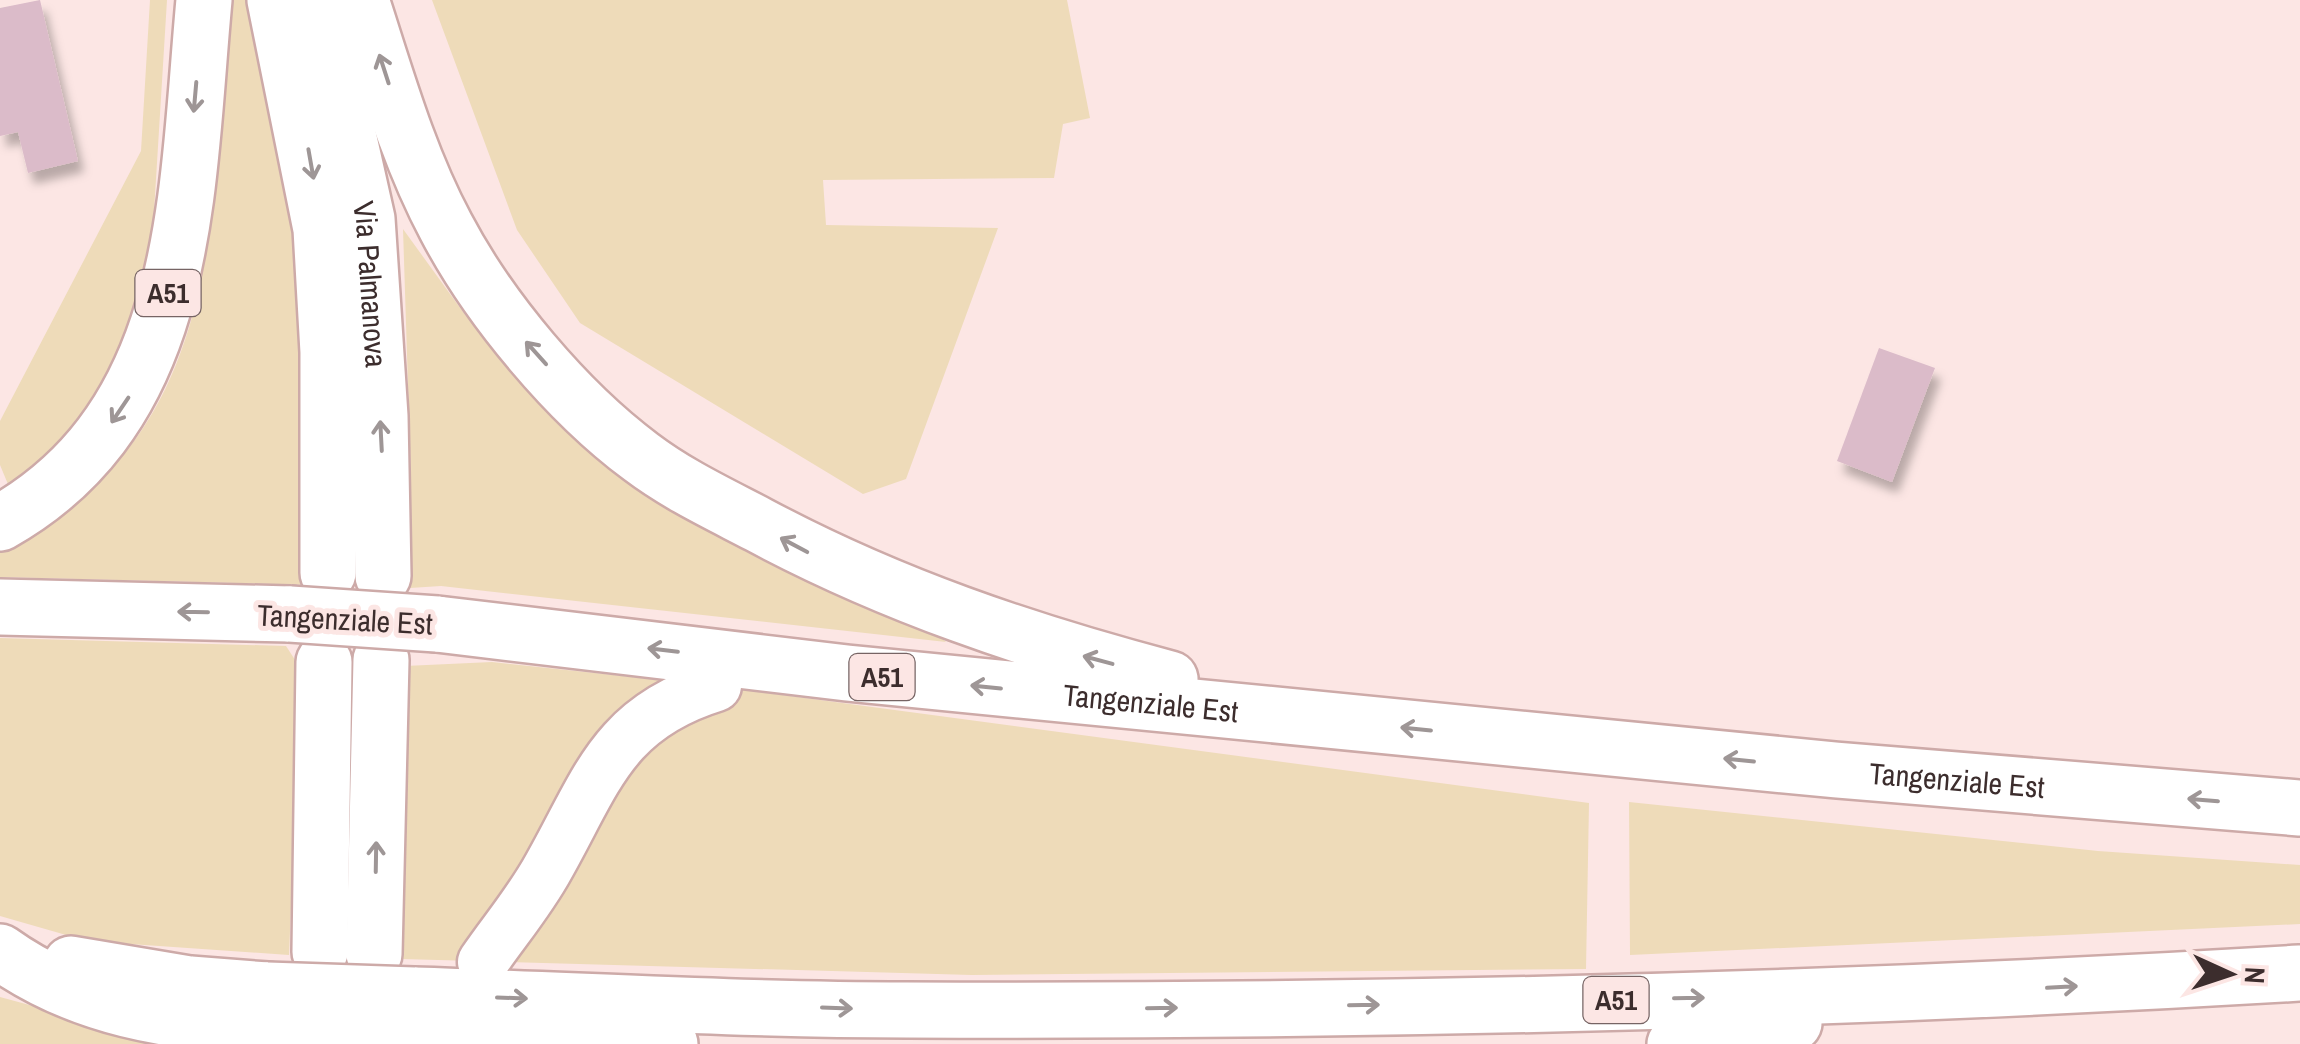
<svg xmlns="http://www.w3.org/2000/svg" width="2300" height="1044" font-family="'Archivo Narrow',sans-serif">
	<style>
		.green { fill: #eedbb9 }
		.building { fill: #dbbbc9; filter: url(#shadow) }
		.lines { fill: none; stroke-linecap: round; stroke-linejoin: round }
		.minor-casing { stroke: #cdaaa8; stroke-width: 55 }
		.highway-casing { stroke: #cdaaa8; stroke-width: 60 }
		.minor { stroke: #fff; stroke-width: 50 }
		.highway { stroke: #fff; stroke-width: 55 }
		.highway-bridge-casing { stroke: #cdaaa8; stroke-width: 60; stroke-linecap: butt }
		.highway-bridge { stroke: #fff; stroke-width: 55 }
		.oneway { stroke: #9e9696 }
		.labels { text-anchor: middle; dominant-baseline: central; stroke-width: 10; stroke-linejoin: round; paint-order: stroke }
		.shield { fill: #fce6e4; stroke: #766464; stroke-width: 2.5 }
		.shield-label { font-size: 28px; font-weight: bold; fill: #3c2d2d }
		.street-label { font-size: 30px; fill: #3c2d2d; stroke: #fce6e4 }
	</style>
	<defs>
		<filter id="shadow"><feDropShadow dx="6" dy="11" stdDeviation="5" flood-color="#0004"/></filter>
	</defs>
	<rect width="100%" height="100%" fill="#fce6e4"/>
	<g class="green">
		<polygon points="150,0 167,0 152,244 116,368 65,442 10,489 0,465 0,421 141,151"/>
		<path d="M224 0H250L300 211 313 585 0 577V548C26 532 55 518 78 499 226 383 215 168 224 0Z"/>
		<polygon points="432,0 1067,0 1090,118 1063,124 1054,178 823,180 826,225 998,228 906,479 863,494 580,323 517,230"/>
		<polygon points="403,229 466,316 551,407 924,620 946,642 441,586 410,588 411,480"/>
		<polygon points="0,638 286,646 301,669 289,955 87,941 0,916"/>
		<polygon points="492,662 716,686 1589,803 1586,969 972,975 402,959 405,666"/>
		<polygon points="1629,802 2098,851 2300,865 2300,924 1630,955"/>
		<polygon points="0,997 114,1028 239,1044 0,1044"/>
	</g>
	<g class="building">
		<polygon points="40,0 78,161 28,173 18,132 0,136 0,8"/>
		<polygon points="1879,348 1935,368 1892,482 1837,461"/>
	</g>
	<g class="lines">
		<g class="minor-casing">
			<path id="minor" d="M483 962C505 930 530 901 549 866 597 781 612 718 716 686"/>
		</g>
		<g class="highway-casing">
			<g id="highway">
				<polyline points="275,0 321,229 328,352 328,573"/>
				<path id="s1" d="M318 0 367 219 380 416 383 576"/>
				<path d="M361 0C386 77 408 156 446 227 489 309 567 402 641 457 678 485 719 504 759 525 890 595 1026 641 1170 679"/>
				<path d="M0 523C192 415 186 193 204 0"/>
				<polyline points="0,607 290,614"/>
				<path id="s2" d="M437 624 847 673 1836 770 2300 808"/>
				<path d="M0 952C81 1010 169 1021 266 1029"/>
				<polyline points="320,952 324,662"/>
				<polyline points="374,954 381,660"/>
				<polyline points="71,964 190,984 267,990"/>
				<path d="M414 995C578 1000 743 1010 907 1010 1371 1012 1837 1001 2300 973"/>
				<polyline points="413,1034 670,1044"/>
				<polyline points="1675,1044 1794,1023"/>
			</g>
		</g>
		<use href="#minor" class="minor"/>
		<use href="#highway" class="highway"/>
		<g class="highway-bridge-casing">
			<g id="highway-bridge">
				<polyline points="290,614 437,624"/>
				<polyline points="267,990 414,995"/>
				<polyline points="266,1029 413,1034"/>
			</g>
		</g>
		<use href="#highway-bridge" class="highway-bridge"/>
	</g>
	<defs><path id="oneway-shaft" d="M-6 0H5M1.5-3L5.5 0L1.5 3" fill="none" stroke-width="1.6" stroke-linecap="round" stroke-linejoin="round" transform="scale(2.5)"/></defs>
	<g class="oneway">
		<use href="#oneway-shaft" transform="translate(384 69) rotate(-108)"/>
		<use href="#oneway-shaft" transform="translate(195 97) rotate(95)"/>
		<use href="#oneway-shaft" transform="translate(311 164) rotate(80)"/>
		<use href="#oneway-shaft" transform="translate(536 353) rotate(-132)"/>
		<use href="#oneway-shaft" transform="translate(120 410) rotate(124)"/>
		<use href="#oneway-shaft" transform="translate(381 436) rotate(-93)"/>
		<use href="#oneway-shaft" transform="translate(794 545) rotate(-152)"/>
		<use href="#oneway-shaft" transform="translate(193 612) rotate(-179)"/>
		<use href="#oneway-shaft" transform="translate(663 650) rotate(-173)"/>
		<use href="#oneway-shaft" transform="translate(1098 660) rotate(-165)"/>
		<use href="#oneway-shaft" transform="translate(986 687) rotate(-174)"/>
		<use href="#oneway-shaft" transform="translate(1416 729) rotate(-174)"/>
		<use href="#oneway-shaft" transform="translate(1739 760) rotate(-174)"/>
		<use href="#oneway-shaft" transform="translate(2203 800) rotate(-175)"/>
		<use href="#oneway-shaft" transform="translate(376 857) rotate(-89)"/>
		<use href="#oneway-shaft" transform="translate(2062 987) rotate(-3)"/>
		<use href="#oneway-shaft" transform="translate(512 998) rotate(2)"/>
		<use href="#oneway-shaft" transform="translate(1689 998) rotate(-1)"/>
		<use href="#oneway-shaft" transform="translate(1364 1005) rotate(-1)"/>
		<use href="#oneway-shaft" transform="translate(837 1008) rotate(2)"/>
		<use href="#oneway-shaft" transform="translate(1162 1008) rotate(-1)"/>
	</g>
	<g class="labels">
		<g class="shield">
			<rect x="135.5" y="270" width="65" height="46" rx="8"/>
			<rect x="849.5" y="654" width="65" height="46" rx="8"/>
			<rect x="1583.5" y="977" width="65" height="46" rx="8"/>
		</g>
		<g class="shield-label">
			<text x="168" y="293">A51</text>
			<text x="882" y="677">A51</text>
			<text x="1616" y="1000">A51</text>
		</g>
		<g class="street-label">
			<text stroke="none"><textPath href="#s1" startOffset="290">Via Palmanova</textPath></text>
			<text transform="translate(345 619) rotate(3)">Tangenziale Est</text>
			<text stroke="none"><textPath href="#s2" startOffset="718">Tangenziale Est</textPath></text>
			<text stroke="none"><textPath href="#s2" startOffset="1528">Tangenziale Est</textPath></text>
		</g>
	</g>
	<g transform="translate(2230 974) rotate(93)" stroke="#fce6e4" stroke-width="8" paint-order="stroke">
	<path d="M0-8L18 38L0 25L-18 38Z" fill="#3c2d2d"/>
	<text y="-15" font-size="28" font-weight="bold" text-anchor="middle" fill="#3c2d2d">N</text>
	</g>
</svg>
